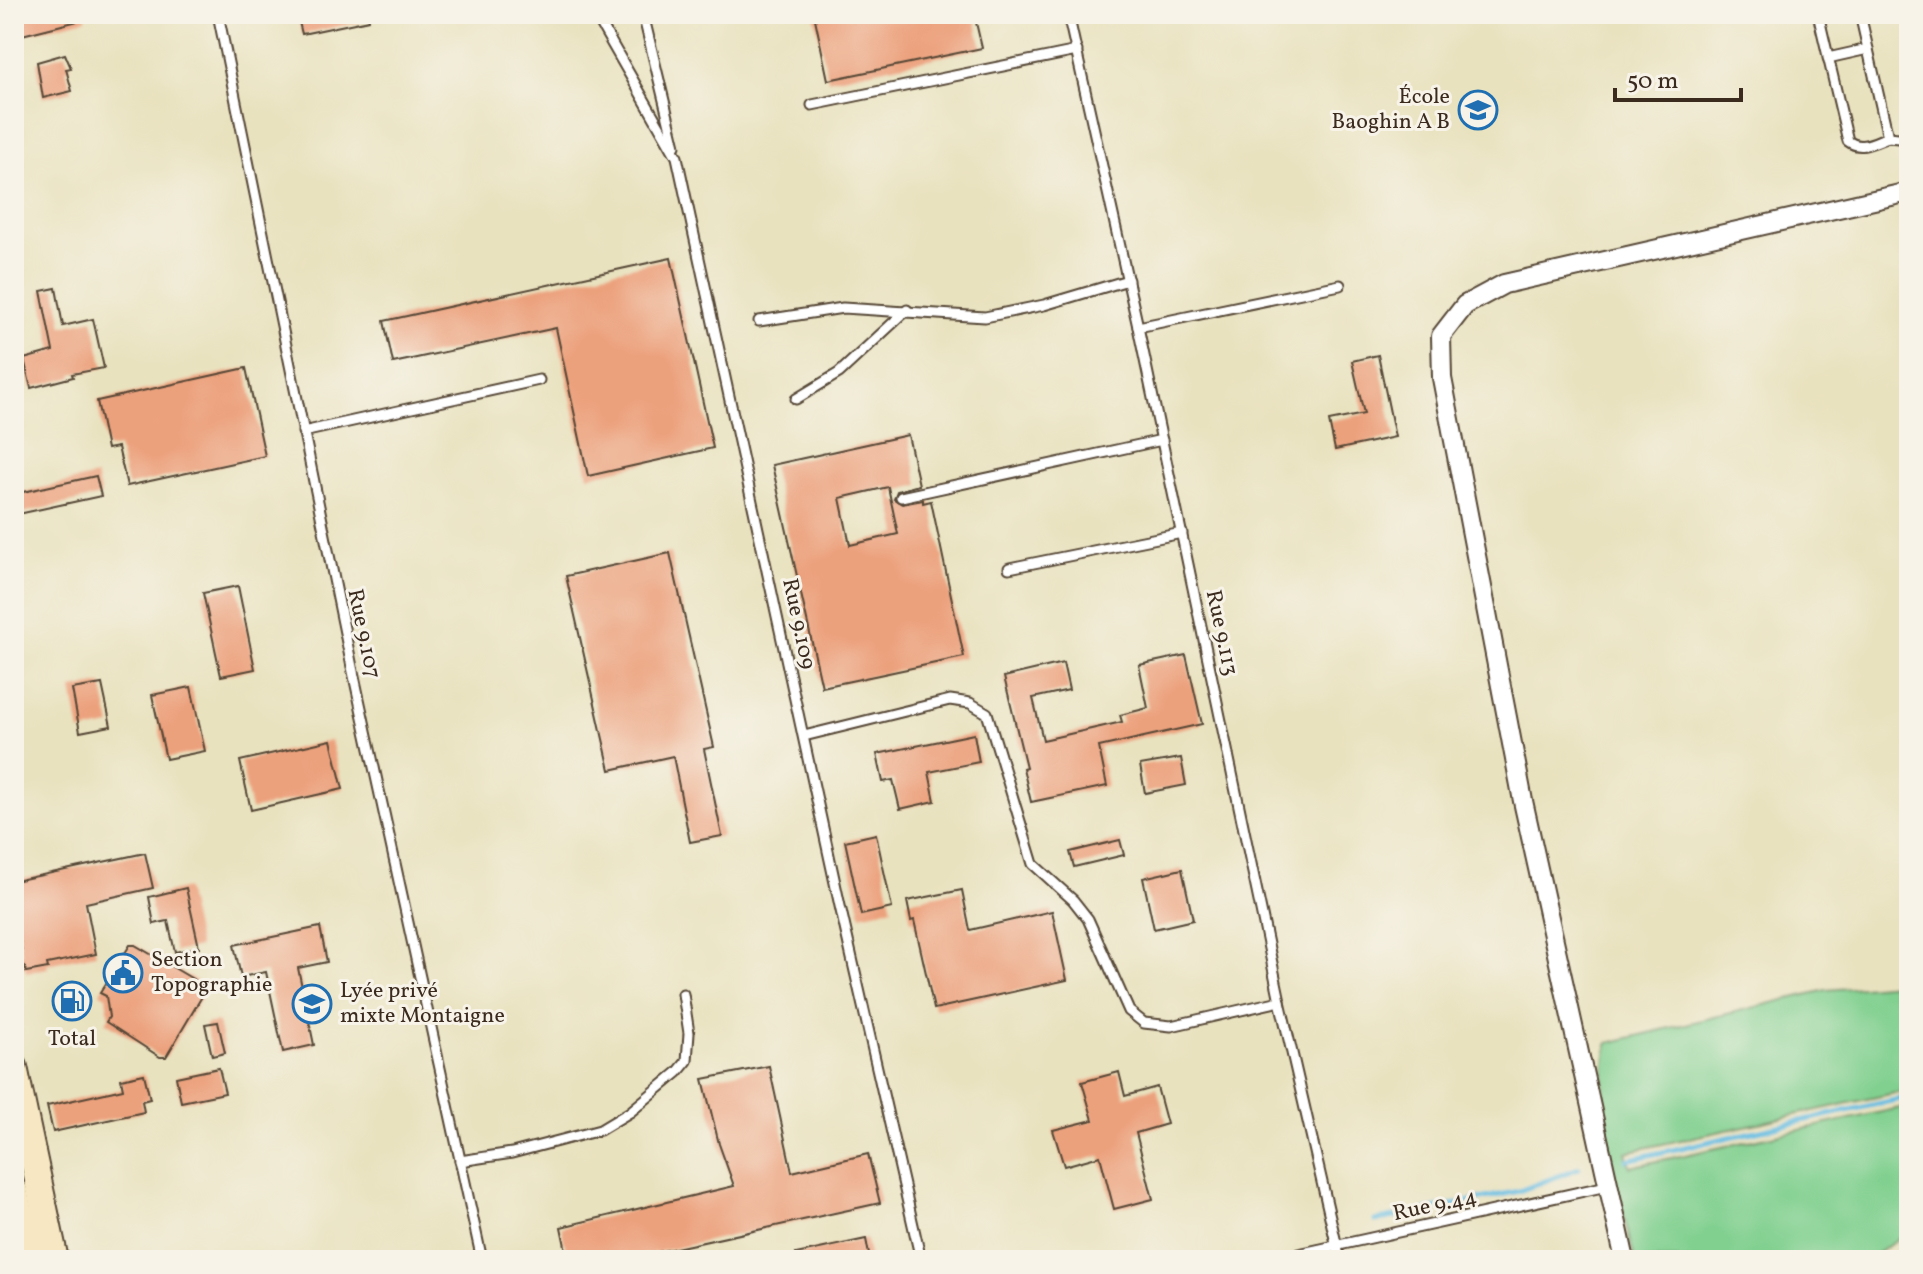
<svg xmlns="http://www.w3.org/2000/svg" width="1923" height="1274" font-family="Vollkorn,serif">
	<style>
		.green { fill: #81d090; stroke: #5e7d57; stroke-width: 2 }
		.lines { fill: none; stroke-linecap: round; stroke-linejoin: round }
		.stream { stroke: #66bee3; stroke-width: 5 }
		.building { fill: #eca17d; fill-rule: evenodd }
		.service-casing { stroke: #554636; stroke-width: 13 }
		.minor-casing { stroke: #554636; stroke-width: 22 }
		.secondary-casing { stroke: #554636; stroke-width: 30 }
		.service { stroke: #fff; stroke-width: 9 }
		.minor { stroke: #fff; stroke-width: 18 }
		.secondary { stroke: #f7e8c3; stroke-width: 26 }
		.labels { text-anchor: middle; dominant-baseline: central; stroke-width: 6; stroke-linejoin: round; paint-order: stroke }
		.poi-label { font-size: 22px; fill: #3b2a1e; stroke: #f7f3e8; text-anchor: start }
		.street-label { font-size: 22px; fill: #3b2a1e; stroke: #f7f3e8 }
	</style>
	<rect width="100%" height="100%" fill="#f7f3e8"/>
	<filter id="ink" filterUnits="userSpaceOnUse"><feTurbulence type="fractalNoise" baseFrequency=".0125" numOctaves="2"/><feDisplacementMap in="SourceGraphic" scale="16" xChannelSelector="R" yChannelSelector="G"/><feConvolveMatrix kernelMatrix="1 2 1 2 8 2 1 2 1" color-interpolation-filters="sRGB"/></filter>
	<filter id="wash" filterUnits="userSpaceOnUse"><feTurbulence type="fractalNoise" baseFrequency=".006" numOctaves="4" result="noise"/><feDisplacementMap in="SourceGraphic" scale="32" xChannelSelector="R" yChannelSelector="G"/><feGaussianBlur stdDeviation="1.8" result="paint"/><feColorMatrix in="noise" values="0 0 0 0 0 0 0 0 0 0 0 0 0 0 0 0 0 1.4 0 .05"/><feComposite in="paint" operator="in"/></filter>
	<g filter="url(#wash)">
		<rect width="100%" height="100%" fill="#e9e2bf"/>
		<path class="green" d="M1909 983V1090L1626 1152 1630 1167 1909 1106V1232L1867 1260H1635C1618 1194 1594 1111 1608 1043L1826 990Z"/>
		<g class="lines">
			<g class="stream">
				<polyline points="1627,1160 1909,1097"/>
				<polyline points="1375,1221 1519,1191 1579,1168"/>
			</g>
		</g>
		<g id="blocks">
			<g class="building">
				<polygon points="14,14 86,14 86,19 18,36"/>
				<polygon points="297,14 368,14 369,20 302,34"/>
				<polygon points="814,14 974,14 982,48 828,80"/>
				<polygon points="65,54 71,68 66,69 72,91 43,98 37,62"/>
				<polygon points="671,258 713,448 588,476 556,328 393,363 384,321"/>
				<polygon points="56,288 63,326 93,319 104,368 72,374 73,377 31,388 24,359 53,351 41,291"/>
				<polygon points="1378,355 1395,437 1335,450 1329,421 1364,414 1352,361"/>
				<polygon points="246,368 265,456 127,486 118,447 107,449 97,401"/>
				<path d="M908 435 919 485 897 491 894 499 902 504 923 500V503L931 501 964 657 822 687 772 465ZM888 487 898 534 850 545 840 498Z"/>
				<polygon points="96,476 101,496 14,515 14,494"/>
				<polygon points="670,553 714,747 704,749 722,836 690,842 673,756 610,770 566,576"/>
				<polygon points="238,586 255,669 221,676 203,593"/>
				<polygon points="1186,655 1202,724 1099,747 1107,786 1031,802 1023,768 1026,767 1004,677 1063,663 1069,690 1033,698 1043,740 1122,722 1120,715 1148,708 1139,665"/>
				<polygon points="102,684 111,726 80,732 72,689"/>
				<polygon points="191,687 205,751 166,759 152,695"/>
				<polygon points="974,734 979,762 929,772 935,801 900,809 893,780 883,782 877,754"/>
				<polygon points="331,740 343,789 251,810 240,761"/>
				<polygon points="1181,758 1186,785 1145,793 1140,765"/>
				<polygon points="876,834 892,908 861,915 845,841"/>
				<polygon points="1120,840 1124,855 1074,867 1070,852"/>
				<polygon points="145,853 153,888 86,903 96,954 47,964 48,968 26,972 25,967 16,969 14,955 22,953 14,907 14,881"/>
				<polygon points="1182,869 1193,920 1154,929 1143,878"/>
				<polygon points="186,888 199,947 175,952 168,921 154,924 149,897"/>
				<polygon points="962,890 970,930 1052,911 1067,980 934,1009 914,920 911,921 907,901"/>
				<polygon points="320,927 327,962 298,968 314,1045 283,1052 266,972 241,977 234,945"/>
				<polygon points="130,945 135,945 203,985 204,993 166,1057 160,1057 106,1022 109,1017 106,996 100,993"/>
				<polygon points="218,1022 225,1053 212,1056 205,1024"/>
				<polygon points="769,1066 792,1172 868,1154 880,1203 622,1260 568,1260 561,1227 734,1186 719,1144 703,1079"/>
				<polygon points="219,1068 225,1093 181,1102 176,1077"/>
				<polygon points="1119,1072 1125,1096 1157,1087 1167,1124 1136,1133 1153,1199 1114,1209 1100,1156 1064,1166 1053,1130 1093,1120 1082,1082"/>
				<polygon points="144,1074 150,1099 142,1101 144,1112 53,1132 47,1106 123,1089 121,1079"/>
				<polygon points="866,1239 870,1260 797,1260 796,1254"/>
			</g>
		</g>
	</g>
	<g filter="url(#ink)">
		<use href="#blocks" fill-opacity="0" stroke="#554636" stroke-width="2"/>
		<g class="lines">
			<g class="service-casing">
				<g id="service">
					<polyline points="218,14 352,667 482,1260"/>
					<polyline points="595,14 677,157 840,906 921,1260"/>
					<polyline points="643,14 675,146"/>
					<polyline points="1068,14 1138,327 1280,1001 1340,1260"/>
					<path d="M1818 14 1848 141C1861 151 1874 142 1888 137"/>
					<polyline points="1860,14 1888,137 1909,139"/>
					<polyline points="1828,58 1868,49"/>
					<polyline points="812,105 1077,51"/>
					<polyline points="759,321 843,308 985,317 1044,305 1128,280"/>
					<polyline points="1138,327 1340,285"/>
					<polyline points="796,399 839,373 907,310"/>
					<polyline points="303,432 539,380"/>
					<polyline points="901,497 1162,440"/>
					<polyline points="1009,568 1182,533"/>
					<polyline points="804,736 950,700 970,703 987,713 1033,864 1073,900 1088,919 1129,1011 1144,1023 1171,1026 1280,1001"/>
					<polyline points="460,1161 512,1153 600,1130 630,1112 678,1072 687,1061 689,1033 683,994"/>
					<polyline points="1271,1260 1607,1186"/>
				</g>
			</g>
			<g class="minor-casing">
				<polyline id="minor" points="1625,1260 1523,801 1442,378 1441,336 1465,305 1504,284 1909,192"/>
			</g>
			<g class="secondary-casing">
				<g id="secondary">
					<polyline points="14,1067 55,1260"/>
					<polyline points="14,1191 30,1260"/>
				</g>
			</g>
			<use href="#service" class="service"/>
			<use href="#minor" class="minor"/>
			<use href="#secondary" class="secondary"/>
		</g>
	</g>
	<defs>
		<g id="school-ring" transform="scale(2)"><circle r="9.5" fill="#f7f3e8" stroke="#1f6fb2" stroke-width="1.5"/><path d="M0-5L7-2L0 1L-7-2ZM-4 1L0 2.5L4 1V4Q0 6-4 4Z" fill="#1f6fb2"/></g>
		<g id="civic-ring" transform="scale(2)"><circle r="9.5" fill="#f7f3e8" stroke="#1f6fb2" stroke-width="1.5"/><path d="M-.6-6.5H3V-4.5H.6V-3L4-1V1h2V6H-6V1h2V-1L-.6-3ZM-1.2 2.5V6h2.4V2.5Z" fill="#1f6fb2"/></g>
		<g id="fuel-ring" transform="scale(2)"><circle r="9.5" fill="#f7f3e8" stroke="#1f6fb2" stroke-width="1.5"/><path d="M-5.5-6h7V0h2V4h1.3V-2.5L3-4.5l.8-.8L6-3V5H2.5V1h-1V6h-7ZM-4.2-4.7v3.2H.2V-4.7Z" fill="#1f6fb2"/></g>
	</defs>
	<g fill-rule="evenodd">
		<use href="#school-ring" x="1478" y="110"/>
		<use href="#civic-ring" x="123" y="973"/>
		<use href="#fuel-ring" x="72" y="1001"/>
		<use href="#school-ring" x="312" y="1004"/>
	</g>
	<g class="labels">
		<g class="poi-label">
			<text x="1450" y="97" text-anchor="end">École<tspan x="1450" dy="25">Baoghin A B</tspan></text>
			<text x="151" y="960">Section<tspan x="151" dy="25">Topographie</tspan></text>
			<text x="340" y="991">Lyée privé<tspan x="340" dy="25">mixte Montaigne</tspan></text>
			<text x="72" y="1039" text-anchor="middle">Total</text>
		</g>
		<g class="street-label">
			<text transform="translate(798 624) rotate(78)">Rue 9.109</text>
			<text transform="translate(1221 633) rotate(78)">Rue 9.113</text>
			<text transform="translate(363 634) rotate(78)">Rue 9.107</text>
			<text transform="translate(1435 1206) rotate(-12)">Rue 9.44</text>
		</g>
	</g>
	<rect width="1923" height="1274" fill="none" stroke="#f7f3e8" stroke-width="48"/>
	<path d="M1615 88v12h126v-12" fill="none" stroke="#3b2a1e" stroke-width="4"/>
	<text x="1627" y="88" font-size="24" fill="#3b2a1e" stroke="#f7f3e8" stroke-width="6" paint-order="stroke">50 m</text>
</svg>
